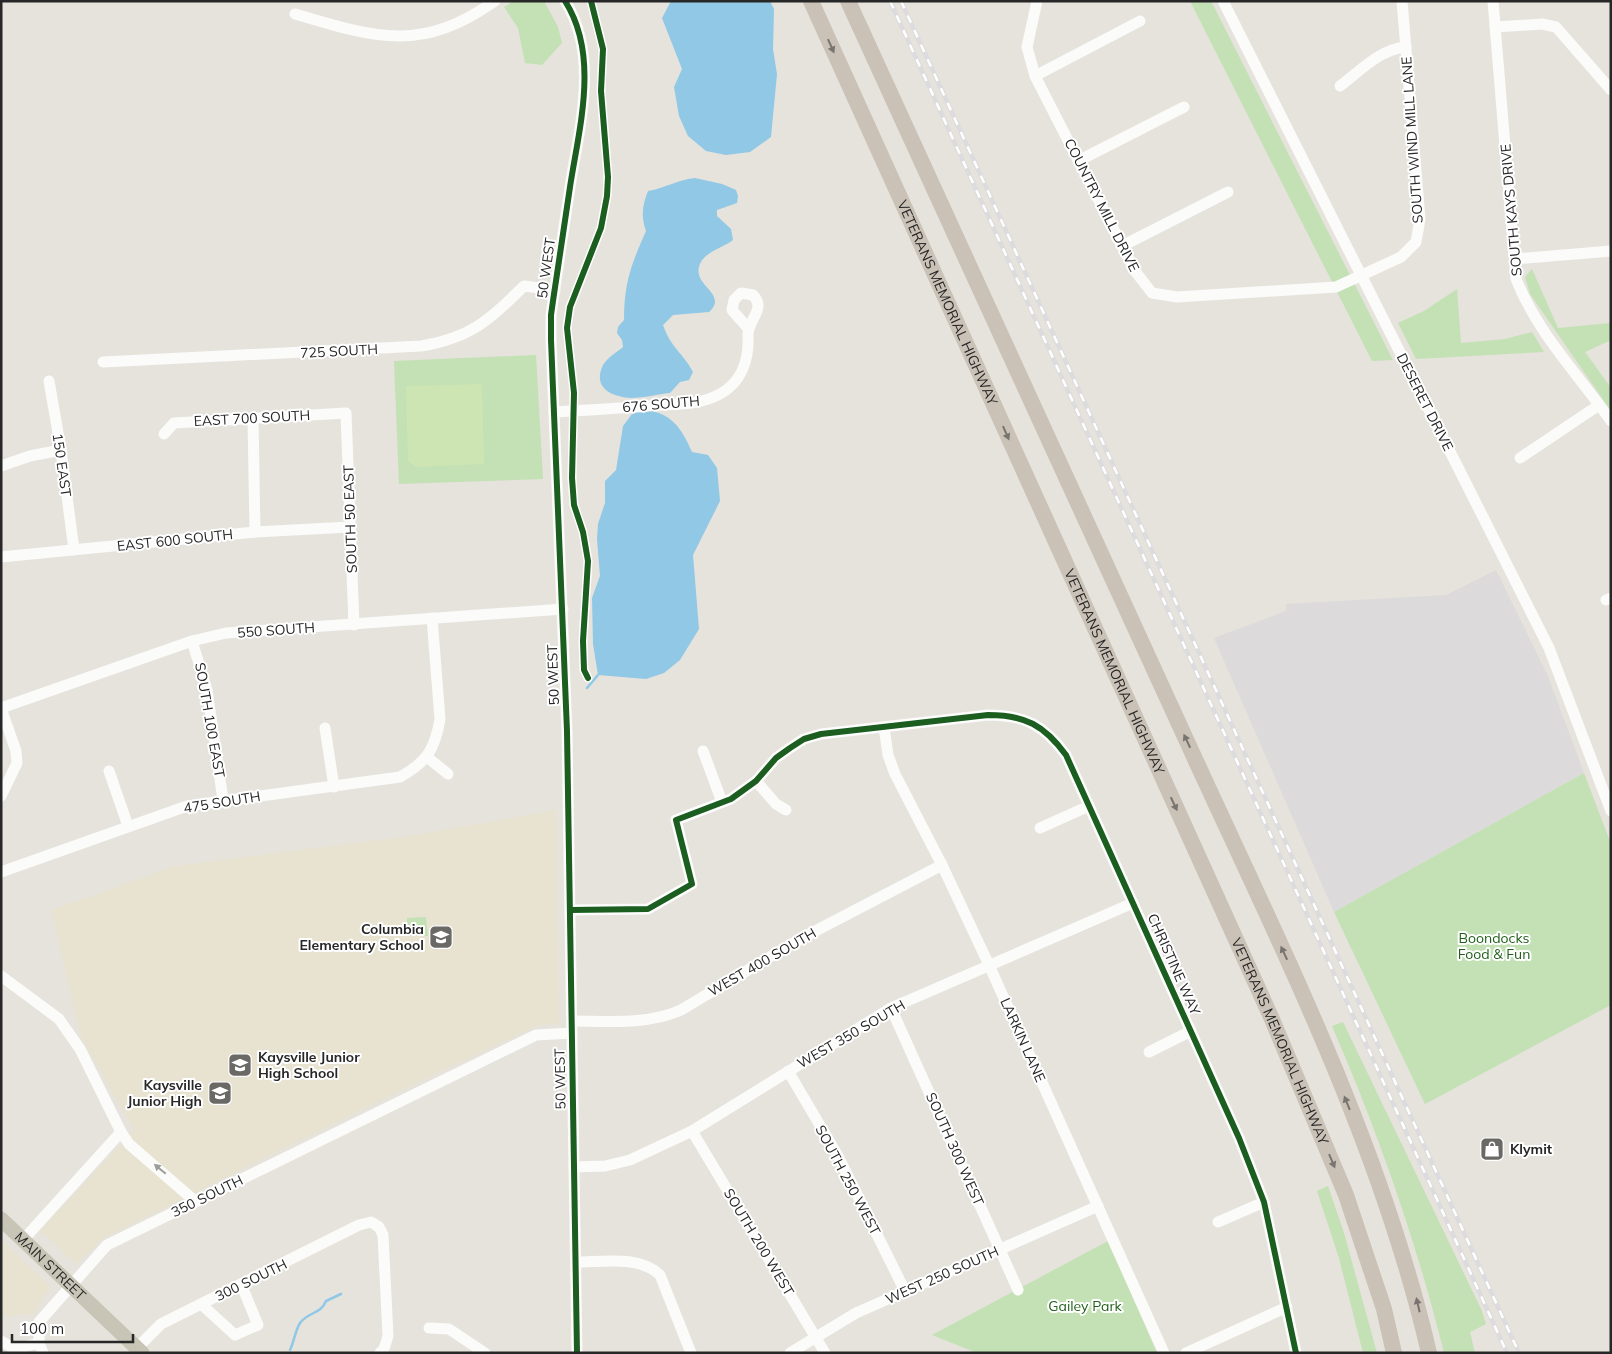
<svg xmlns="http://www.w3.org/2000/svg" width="1612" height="1354" font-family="Mulish,sans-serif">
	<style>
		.industrial { fill: #dcdadb }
		.education { fill: #e8e3d0 }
		.green { fill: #c3e1b5 }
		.pitch { fill: #cde5b2 }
		.water { fill: #90c8e6 }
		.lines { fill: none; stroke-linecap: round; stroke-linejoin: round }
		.stream { stroke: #90c8e6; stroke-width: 2.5 }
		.minor { stroke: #fbfbfa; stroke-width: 11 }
		.major { stroke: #c8c5b7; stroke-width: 15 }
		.highway { stroke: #cac1b7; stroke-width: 16 }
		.rail-casing { stroke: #dcdbdd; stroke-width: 4.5 }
		.rail { stroke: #fff; stroke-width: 2.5; stroke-dasharray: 8; stroke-linecap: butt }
		.cycleway-casing { stroke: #fff; stroke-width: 9 }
		.cycleway { stroke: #1b5e20; stroke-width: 6 }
		.oneway { fill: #78746f }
		.oneway2 { fill: #9c9c9b }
		.labels { text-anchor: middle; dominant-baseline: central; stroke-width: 4; stroke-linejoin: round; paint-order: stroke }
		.street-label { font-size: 14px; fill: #272727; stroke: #fff }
		.poi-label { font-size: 14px; font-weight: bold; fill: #272727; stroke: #fff; text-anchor: end }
		.park-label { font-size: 14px; fill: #21601a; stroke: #fff }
	</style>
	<rect width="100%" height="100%" fill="#e5e3dc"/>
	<polygon class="industrial" points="1496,570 1547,674 1584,773 1334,912 1214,638 1286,611 1286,604 1446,595"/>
	<g class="education">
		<polygon points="556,810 559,1023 536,1026 396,1093 102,1239 76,1264 40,1231 134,1130 81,1037 51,910 176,866 409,836"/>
		<polygon points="1,1240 50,1287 33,1314 1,1317"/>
	</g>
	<g class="green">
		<polygon points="514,1 544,1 558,27 562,43 542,65 525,63 518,28 504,7"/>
		<polygon points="1190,1 1211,1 1393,360 1372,361"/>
		<polygon points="1532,269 1558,328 1611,323 1611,340 1585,352 1611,388 1611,411 1530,294 1525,277"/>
		<polygon points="1457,289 1461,343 1505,339 1532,332 1544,352 1416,359 1398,323 1424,311"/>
		<polygon points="536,355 543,479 399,484 394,361"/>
		<polygon points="1584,773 1611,844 1611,1005 1425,1104 1334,912"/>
		<polygon points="426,917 428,936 407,936 407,918"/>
		<path d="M1343 1022 1482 1311 1486 1324 1470 1332 1475 1353H1444C1416 1240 1378 1132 1332 1026Z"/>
		<polygon points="1328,1186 1344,1233 1377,1353 1363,1353 1339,1258 1317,1191"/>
		<polygon points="1108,1241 1157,1353 977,1353 932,1335"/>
	</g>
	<polygon class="pitch" points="482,384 484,464 416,467 408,461 406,386"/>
	<g class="water">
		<polygon points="671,1 770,1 774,9 773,49 777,74 771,137 750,152 726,155 706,151 688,136 679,116 674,87 682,69 662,18"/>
		<path d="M695 178 722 184 736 190 738 196 737 203 717 210V216L731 229 733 240C724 247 706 252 701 262 688 285 730 293 709 312L673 315 663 325C671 348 683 353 693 372L689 380 680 382 670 393C658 394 644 398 631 398 612 397 592 388 603 365 607 358 617 352 623 347L622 340 617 333 618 327 624 320C624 283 631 265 646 231 641 217 642 206 648 191 666 188 676 180 695 178Z"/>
		<path d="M641 409C671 412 681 427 692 452L708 455 717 468 720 501 693 555 699 629 680 660 664 673 646 679 598 675 593 644 592 598 600 576 597 539 598 524 605 503V481L616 470 623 426 632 414Z"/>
	</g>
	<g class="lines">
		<g class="stream">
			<polyline points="587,688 598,675"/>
			<path d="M290 1350C294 1342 295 1331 300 1323 308 1312 321 1314 326 1301L341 1294"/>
		</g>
		<g class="minor">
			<path d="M565 1C600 56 579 128 570 187 564 229 557 272 551 315V340L567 731 577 1353"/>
			<polyline points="1037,1 1027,47 1035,76 1135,271 1152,293 1177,297 1336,287 1401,257 1416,242 1420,219 1402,1"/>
			<polyline points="1223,1 1549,648 1611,811"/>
			<path d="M1493 1 1516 279C1538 334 1578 374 1611 421"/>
			<path d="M295 14C376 38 421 53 495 1"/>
			<polyline points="1495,27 1542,24 1556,27 1611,90"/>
			<polyline points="1035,76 1140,21"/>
			<path d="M1340 86C1360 71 1380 49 1406 47"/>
			<polyline points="1078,161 1184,107"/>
			<polyline points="1122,246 1228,192"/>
			<polyline points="1515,259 1611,251"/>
			<path d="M103 362 421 346C471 338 489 320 524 286L555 290"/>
			<polyline points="49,381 61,450 74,550"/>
			<path d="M554 412C590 410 625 408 661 405 681 404 702 404 720 394 742 382 749 359 748 336 747 320 767 309 753 295L741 293 734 300 732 310 747 327"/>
			<polyline points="253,418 255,532"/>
			<polyline points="164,434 174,423 346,413 354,625"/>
			<polyline points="1520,458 1599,405"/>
			<polyline points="1,466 30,456 61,450"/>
			<polyline points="1,557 255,532 350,527"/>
			<polyline points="1606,600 1611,598"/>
			<polyline points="192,641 207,690 223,800"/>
			<polyline points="1,708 192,641 226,633 563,609"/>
			<polyline points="1,708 16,751 17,763 1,796"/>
			<polyline points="884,727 888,755 895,774 942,865 989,965 1164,1353"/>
			<polyline points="325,728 334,787"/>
			<polyline points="703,751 722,802"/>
			<polyline points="427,757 448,774"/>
			<polyline points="109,771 128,826"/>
			<polyline points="756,781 776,804 786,810"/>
			<polyline points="1040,828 1089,806"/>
			<path d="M1 872 187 806 400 777C427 762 435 749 440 719L432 618"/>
			<path d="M570 910 648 909 692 884 676 820 731 799 756 781 776 758 790 748 804 739 821 734 988 715C1025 715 1044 725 1066 755L1239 1138 1264 1202 1296 1353"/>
			<polyline points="1,976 59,1019 80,1049 121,1132 129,1144 196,1202"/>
			<polyline points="891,1008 1018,1290"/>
			<path d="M572 1021C609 1021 647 1025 681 1010L800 939 942 865"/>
			<polyline points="1149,1052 1191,1031"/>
			<polyline points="788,1071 838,1156 905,1291"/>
			<polyline points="692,1131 825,1353"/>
			<polyline points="574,1167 605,1166 630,1160 692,1131 891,1008 1133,903"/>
			<polyline points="1218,1222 1264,1202"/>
			<polyline points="23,1240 121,1132"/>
			<path d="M576 1262C603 1262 639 1255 660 1275L691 1353"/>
			<polyline points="201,1304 235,1335 258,1325 241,1284"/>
			<polyline points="429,1328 449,1329 485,1353"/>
			<polyline points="1,1341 15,1349 39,1343"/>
			<polyline points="137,1348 161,1324 359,1225 371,1222 379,1227 383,1235 388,1336 384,1349 380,1353"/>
			<polyline points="43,1353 39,1343 39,1322 107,1245 536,1035 572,1033"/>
			<polyline points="790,1353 856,1313 1098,1206"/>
			<polyline points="1186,1353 1287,1307"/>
		</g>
		<path class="major" id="s1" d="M1 1219 142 1353"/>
		<g class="highway">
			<path id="s2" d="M811 1 1271 1017 1346 1195 1384 1309 1394 1353"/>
			<path d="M848 1C962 250 1076 499 1190 748 1280 945 1380 1141 1429 1353"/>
		</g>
		<g class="rail-casing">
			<g id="rail">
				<polyline points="890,1 1507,1353"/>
				<polyline points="901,1 1519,1353"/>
			</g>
		</g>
		<use href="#rail" class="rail"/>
		<g class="cycleway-casing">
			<g id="cycleway">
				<path d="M565 1C600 56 579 128 570 187 564 229 557 272 551 315V340L567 731 577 1353"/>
				<polyline points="588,678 584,670 583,641 588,561 583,532 574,505 572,478 574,393 567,328 570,307 601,228 607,196 608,177 601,91 603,49 591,1"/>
				<path d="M570 910 648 909 692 884 676 820 731 799 756 781 776 758 790 748 804 739 821 734 988 715C1025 715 1044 725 1066 755L1239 1138 1264 1202 1296 1353"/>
			</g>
		</g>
		<use href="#cycleway" class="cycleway"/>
	</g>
	<defs><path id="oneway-solid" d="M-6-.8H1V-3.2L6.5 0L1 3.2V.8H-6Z" transform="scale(1.25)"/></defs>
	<g class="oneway">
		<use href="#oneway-solid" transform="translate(831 46) rotate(66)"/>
		<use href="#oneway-solid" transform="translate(1006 433) rotate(66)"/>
		<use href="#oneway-solid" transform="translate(1187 741) rotate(-115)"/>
		<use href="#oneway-solid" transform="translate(1174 804) rotate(65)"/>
		<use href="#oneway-solid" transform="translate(1284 953) rotate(-115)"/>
		<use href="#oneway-solid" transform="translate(1347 1103) rotate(-112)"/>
		<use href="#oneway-solid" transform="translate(1332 1161) rotate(67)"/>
		<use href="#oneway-solid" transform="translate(1418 1305) rotate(-103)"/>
	</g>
	<use class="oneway2" href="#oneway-solid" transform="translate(160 1169) rotate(-140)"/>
	<defs>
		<g id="school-square" transform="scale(1.25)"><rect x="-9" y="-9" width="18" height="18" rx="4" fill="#6a6966" stroke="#fff"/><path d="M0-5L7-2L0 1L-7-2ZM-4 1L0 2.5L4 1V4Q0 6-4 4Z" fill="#fff"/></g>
		<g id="shop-square" transform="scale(1.25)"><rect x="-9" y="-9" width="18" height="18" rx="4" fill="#6a6966" stroke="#fff"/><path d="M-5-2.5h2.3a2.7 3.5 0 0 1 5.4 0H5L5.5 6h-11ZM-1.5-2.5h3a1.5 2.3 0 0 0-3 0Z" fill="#fff"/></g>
	</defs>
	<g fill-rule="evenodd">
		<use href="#school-square" x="441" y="937"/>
		<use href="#school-square" x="240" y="1065"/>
		<use href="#school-square" x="220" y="1093"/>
		<use href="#shop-square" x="1492" y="1149"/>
	</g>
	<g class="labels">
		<g class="street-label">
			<text transform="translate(1412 140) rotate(-94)">SOUTH WIND MILL LANE</text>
			<text transform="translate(1102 205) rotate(63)">COUNTRY MILL DRIVE</text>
			<text transform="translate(1511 210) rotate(-95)">SOUTH KAYS DRIVE</text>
			<text transform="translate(546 268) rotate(-82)">50 WEST</text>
			<text stroke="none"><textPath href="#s2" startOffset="331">VETERANS MEMORIAL HIGHWAY</textPath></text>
			<text transform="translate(339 351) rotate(-3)">725 SOUTH</text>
			<text transform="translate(1425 402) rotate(63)">DESERET DRIVE</text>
			<text transform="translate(661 404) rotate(-5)">676 SOUTH</text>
			<text transform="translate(252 418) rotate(-3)">EAST 700 SOUTH</text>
			<text transform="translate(62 465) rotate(82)">150 EAST</text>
			<text transform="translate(350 519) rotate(-92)">SOUTH 50 EAST</text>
			<text transform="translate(175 540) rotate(-6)">EAST 600 SOUTH</text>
			<text transform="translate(276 630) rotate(-4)">550 SOUTH</text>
			<text stroke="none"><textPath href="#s2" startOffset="736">VETERANS MEMORIAL HIGHWAY</textPath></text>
			<text transform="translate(553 675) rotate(-92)">50 WEST</text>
			<text transform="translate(210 720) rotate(80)">SOUTH 100 EAST</text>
			<text transform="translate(222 802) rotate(-9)">475 SOUTH</text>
			<text transform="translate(762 962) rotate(-30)">WEST 400 SOUTH</text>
			<text transform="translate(1174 964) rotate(66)">CHRISTINE WAY</text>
			<text transform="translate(851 1034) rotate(-30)">WEST 350 SOUTH</text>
			<text transform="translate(1023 1040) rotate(66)">LARKIN LANE</text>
			<text stroke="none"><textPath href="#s2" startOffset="1141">VETERANS MEMORIAL HIGHWAY</textPath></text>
			<text transform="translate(560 1079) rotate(-91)">50 WEST</text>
			<text transform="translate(955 1149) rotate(66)">SOUTH 300 WEST</text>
			<text transform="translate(848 1180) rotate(62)">SOUTH 250 WEST</text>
			<text transform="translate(207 1196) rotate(-26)">350 SOUTH</text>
			<text transform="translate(759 1242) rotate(59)">SOUTH 200 WEST</text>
			<text stroke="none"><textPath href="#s1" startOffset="68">MAIN STREET</textPath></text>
			<text transform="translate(942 1275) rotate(-24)">WEST 250 SOUTH</text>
			<text transform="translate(251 1280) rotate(-26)">300 SOUTH</text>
		</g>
		<g class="poi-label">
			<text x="424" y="929">Columbia<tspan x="424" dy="16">Elementary School</tspan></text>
			<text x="258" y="1057" text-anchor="start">Kaysville Junior<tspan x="258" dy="16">High School</tspan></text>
			<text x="202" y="1085">Kaysville<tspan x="202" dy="16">Junior High</tspan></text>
			<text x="1510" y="1149" text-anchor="start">Klymit</text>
		</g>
		<g class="park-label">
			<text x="1494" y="938">Boondocks<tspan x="1494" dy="16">Food &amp; Fun</tspan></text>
			<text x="1085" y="1306">Gailey Park</text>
		</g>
	</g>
	<rect width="1612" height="1354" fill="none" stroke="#272727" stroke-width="5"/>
	<path d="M12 1334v8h121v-8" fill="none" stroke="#272727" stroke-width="2.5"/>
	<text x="20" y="1334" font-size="15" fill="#272727" stroke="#ffffff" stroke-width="4" paint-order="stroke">100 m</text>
</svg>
